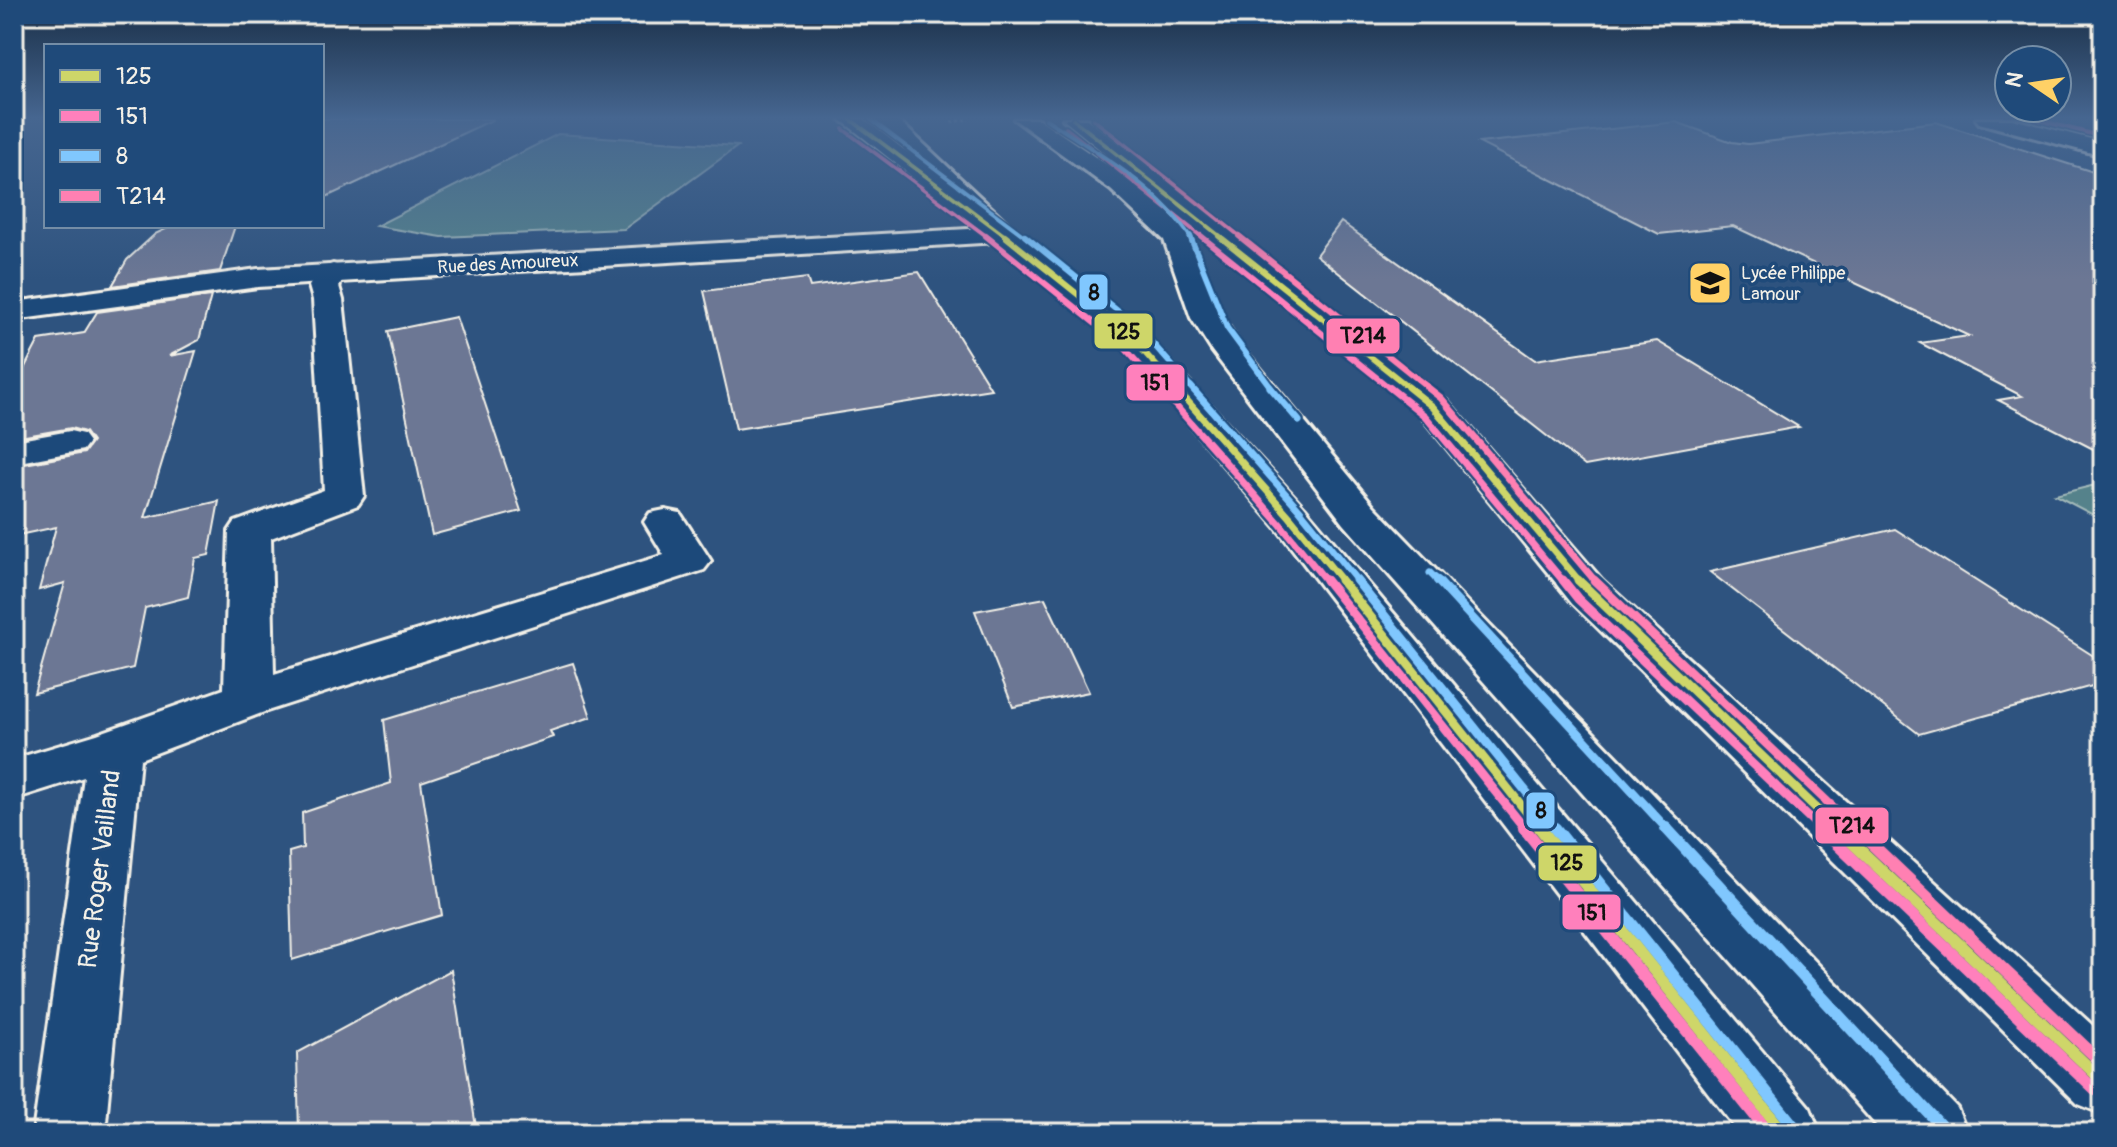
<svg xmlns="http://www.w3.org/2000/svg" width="2117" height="1147" font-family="Pangolin,sans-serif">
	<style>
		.green { fill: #55828b; stroke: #a4baba; stroke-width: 2 }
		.building { fill: #6c7794; stroke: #f4f1e8; stroke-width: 2 }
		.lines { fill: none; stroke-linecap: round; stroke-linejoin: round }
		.minor-casing { stroke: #f4f1e8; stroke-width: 6 }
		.tertiary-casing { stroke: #f4f1e8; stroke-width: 6 }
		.primary-casing { stroke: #f4f1e8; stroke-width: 6 }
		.path { stroke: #f4f1e8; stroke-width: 3; stroke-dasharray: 3 3; stroke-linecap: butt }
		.minor { fill: #1f4a7a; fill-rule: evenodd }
		.tertiary { fill: #1f4a7a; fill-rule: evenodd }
		.primary { fill: #1f4a7a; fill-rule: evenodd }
		.bus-1-far4-casing { stroke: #1f4a7a; stroke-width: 7 }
		.bus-1-far3-casing { stroke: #1f4a7a; stroke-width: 10 }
		.bus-1-far2-casing { stroke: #1f4a7a; stroke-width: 12 }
		.bus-1-far1-casing { stroke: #1f4a7a; stroke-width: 15 }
		.bus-1-casing { stroke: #1f4a7a; stroke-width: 18 }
		.bus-2-far4-casing { stroke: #1f4a7a; stroke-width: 7 }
		.bus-2-far3-casing { stroke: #1f4a7a; stroke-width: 10 }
		.bus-2-far2-casing { stroke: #1f4a7a; stroke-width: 12 }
		.bus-2-far1-casing { stroke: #1f4a7a; stroke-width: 15 }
		.bus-2-casing { stroke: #1f4a7a; stroke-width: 18 }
		.bus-3-far4-casing { stroke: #1f4a7a; stroke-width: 7 }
		.bus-3-far3-casing { stroke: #1f4a7a; stroke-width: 10 }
		.bus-3-far2-casing { stroke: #1f4a7a; stroke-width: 12 }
		.bus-3-far1-casing { stroke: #1f4a7a; stroke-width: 15 }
		.bus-3-casing { stroke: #1f4a7a; stroke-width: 18 }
		.bus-4-far4-casing { stroke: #1f4a7a; stroke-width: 7 }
		.bus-4-far3-casing { stroke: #1f4a7a; stroke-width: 10 }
		.bus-4-far2-casing { stroke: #1f4a7a; stroke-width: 12 }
		.bus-4-far1-casing { stroke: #1f4a7a; stroke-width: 15 }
		.bus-4-casing { stroke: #1f4a7a; stroke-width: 18 }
		.bus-1-far4 { stroke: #ced669; stroke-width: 4 }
		.bus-1-far3 { stroke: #ced669; stroke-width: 6 }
		.bus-1-far2 { stroke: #ced669; stroke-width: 7 }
		.bus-1-far1 { stroke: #ced669; stroke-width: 9 }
		.bus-1 { stroke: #ced669; stroke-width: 12 }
		.bus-2-far4 { stroke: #ff80bc; stroke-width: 4 }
		.bus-2-far3 { stroke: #ff80bc; stroke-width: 6 }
		.bus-2-far2 { stroke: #ff80bc; stroke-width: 7 }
		.bus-2-far1 { stroke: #ff80bc; stroke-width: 9 }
		.bus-2 { stroke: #ff80bc; stroke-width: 12 }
		.bus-3-far4 { stroke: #80c7fe; stroke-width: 4 }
		.bus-3-far3 { stroke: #80c7fe; stroke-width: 6 }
		.bus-3-far2 { stroke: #80c7fe; stroke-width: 7 }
		.bus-3-far1 { stroke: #80c7fe; stroke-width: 9 }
		.bus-3 { stroke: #80c7fe; stroke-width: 12 }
		.bus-4-far4 { stroke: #ff80b2; stroke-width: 4 }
		.bus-4-far3 { stroke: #ff80b2; stroke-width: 6 }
		.bus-4-far2 { stroke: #ff80b2; stroke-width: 7 }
		.bus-4-far1 { stroke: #ff80b2; stroke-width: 9 }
		.bus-4 { stroke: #ff80b2; stroke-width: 12 }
		.labels { text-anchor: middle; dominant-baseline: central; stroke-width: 7; stroke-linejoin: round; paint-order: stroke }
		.far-street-label { font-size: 18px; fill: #f4f1e8; stroke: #1f4a7a }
		.far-poi-label { font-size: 18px; fill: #f4f1e8; stroke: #1f4a7a; text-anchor: start }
		.near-street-label { font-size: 26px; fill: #f4f1e8; stroke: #1f4a7a }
		.line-badge { stroke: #1f4a7a; stroke-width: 3 }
		.pale-badge-label { font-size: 22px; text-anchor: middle; font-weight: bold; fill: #111 }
	</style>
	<rect width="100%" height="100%" fill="#2e537f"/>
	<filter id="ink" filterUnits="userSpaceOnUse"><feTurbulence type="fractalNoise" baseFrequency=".0125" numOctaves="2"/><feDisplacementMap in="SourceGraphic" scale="16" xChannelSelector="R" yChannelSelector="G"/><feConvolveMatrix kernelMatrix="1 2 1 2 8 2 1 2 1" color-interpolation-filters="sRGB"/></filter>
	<g filter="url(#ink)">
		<g class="green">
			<polygon points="558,134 738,146 624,229 442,237 376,226"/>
			<polygon points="2103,483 2103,520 2055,495"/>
		</g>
		<g class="building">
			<polygon points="322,119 494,119 322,199"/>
			<polygon points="1676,122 1732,142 1748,144 1936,122 2103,175 2103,454 1998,400 2022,396 1920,343 1969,336 1733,226 1659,234 1479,143"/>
			<polygon points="1341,222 1535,360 1657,341 1799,427 1585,466 1316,255"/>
			<polygon points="172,226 235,226 220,271 112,286 127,260 155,234"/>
			<polygon points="919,272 991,389 736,429 704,291 807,278 810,287"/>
			<polygon points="211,296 199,340 169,356 196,351 145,518 219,501 209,555 195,558 188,597 145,608 133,668 34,693 65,583 39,590 56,527 14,536 14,466 84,453 92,442 85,432 71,428 14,438 14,388 39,340 84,333 97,312"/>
			<polygon points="456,317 521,511 432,535 388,331"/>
			<polygon points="1895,529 2103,662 2103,683 1919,734 1710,572"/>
			<polygon points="1045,598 1089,692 1013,707 975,611"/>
			<polygon points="573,663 591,717 550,731 553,737 421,782 442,915 292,960 289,852 303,848 302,813 391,783 384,720"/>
			<polygon points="451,970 477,1133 299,1133 297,1053"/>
		</g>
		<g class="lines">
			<g class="minor-casing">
				<g id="minor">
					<polygon points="840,119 864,119 1001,224 997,230 979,230"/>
					<polygon points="1063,119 1087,119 1446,399 1602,580 2103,1035 2103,1114 2078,1104 1570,600 1420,415"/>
					<polygon points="1976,119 2012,119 2103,142 2103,156 1979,123"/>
					<polygon points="333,264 343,267 347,273 339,286 343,300 364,496 358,505 271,538 274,674 664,555 644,522 650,513 665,510 680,513 711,561 704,570 267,711 140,759 105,1133 33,1133 84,777 14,799 14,759 97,734 224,689 229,531 235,522 324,490 313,300 309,286 323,267"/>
					<polygon points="70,431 83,434 89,442 83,450 14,463 14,441"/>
				</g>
			</g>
			<g class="tertiary-casing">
				<polygon id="tertiary" points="1004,227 1014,229 1017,235 1014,241 258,287 14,320 14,302 258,269"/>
			</g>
			<g class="primary-casing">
				<g id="primary">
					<polygon points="874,119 897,119 1014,229 1142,330 1305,508 1810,1108 1820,1133 1739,1133 1275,526 1120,344 994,241"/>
					<polygon points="1014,119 1039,119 1129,180 1174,218 1191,239 1223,318 1241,345 1374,506 1957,1108 1967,1133 1883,1133 1344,524 1212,351 1191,318 1164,240 1111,190"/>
				</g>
			</g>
			<polyline class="path" points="951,122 969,119"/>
			<use href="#minor" class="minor"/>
			<use href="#tertiary" class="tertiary"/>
			<use href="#primary" class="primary"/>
			<g class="bus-1-far4-casing">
				<g id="bus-1-far4">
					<polyline points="850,119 1008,238"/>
					<polyline points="1073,119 1222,238"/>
				</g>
			</g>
			<g class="bus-1-far3-casing">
				<g id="bus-1-far3">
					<polyline points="1005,236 1131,337 1177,389"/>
					<polyline points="1219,236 1411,389"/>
				</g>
			</g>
			<g class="bus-1-far2-casing">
				<g id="bus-1-far2">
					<polyline points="1175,387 1290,517 1343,582"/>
					<polyline points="1408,387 1433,407 1580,582"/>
				</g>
			</g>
			<g class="bus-1-far1-casing">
				<g id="bus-1-far1">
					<polyline points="1341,580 1541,830"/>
					<polyline points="1578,580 1839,830"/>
				</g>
			</g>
			<g class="bus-1-casing">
				<g id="bus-1">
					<polyline points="1540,828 1784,1133"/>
					<polyline points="1837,828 2103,1081"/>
				</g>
			</g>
			<g class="bus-2-far4-casing">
				<g id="bus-2-far4">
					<polyline points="1066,128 1203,238"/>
					<polyline points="843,129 989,238"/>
				</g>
			</g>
			<g class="bus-2-far3-casing">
				<g id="bus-2-far3">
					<polyline points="986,236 1123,346 1161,389"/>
					<polyline points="1201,236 1391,389"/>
				</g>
			</g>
			<g class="bus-2-far2-casing">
				<g id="bus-2-far2">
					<polyline points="1159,387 1281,525 1327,582"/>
					<polyline points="1389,387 1425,416 1564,582"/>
				</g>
			</g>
			<g class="bus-2-far1-casing">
				<g id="bus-2-far1">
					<polyline points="1326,580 1526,830"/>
					<polyline points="1563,580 1578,599 1822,830"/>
				</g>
			</g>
			<g class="bus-2-casing">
				<g id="bus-2">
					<polyline points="1524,828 1769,1133"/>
					<polyline points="1820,828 2095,1090"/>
				</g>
			</g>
			<g class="bus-3-far4-casing">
				<g id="bus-3-far4">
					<polyline points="870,119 1027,238"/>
					<path d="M1046 119C1097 153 1156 185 1191 238"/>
				</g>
			</g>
			<g class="bus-3-far3-casing">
				<g id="bus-3-far3">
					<polyline points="1025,236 1140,329 1193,389"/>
					<polyline points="1190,236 1227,328 1272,389"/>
				</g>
			</g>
			<g class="bus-3-far2-casing">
				<g id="bus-3-far2">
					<polyline points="1191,387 1299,509 1358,582"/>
					<polyline points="1270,387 1299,421"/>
					<polyline points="1430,573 1439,582"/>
				</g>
			</g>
			<g class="bus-3-far1-casing">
				<g id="bus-3-far1">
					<polyline points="1356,580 1557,830"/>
					<polyline points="1437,580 1668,830"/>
				</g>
			</g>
			<g class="bus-3-casing">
				<g id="bus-3">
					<polyline points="1555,828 1793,1125"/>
					<polyline points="1666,828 1940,1125"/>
				</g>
			</g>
			<g class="bus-4-far4-casing">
				<g id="bus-4-far4">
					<polyline points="1093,119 1242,238"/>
					<polyline points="2035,119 2103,137"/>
				</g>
			</g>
			<g class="bus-4-far3-casing">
				<polyline id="bus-4-far3" points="1239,236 1430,389"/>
			</g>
			<g class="bus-4-far2-casing">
				<polyline id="bus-4-far2" points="1427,387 1441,398 1596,582"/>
			</g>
			<g class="bus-4-far1-casing">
				<polyline id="bus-4-far1" points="1594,580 1857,830"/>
			</g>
			<g class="bus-4-casing">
				<polyline id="bus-4" points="1855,828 2103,1064"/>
			</g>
			<use href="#bus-1-far4" class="bus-1-far4"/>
			<use href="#bus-1-far3" class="bus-1-far3"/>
			<use href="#bus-1-far2" class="bus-1-far2"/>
			<use href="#bus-1-far1" class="bus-1-far1"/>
			<use href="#bus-1" class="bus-1"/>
			<use href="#bus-2-far4" class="bus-2-far4"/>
			<use href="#bus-2-far3" class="bus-2-far3"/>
			<use href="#bus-2-far2" class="bus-2-far2"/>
			<use href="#bus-2-far1" class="bus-2-far1"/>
			<use href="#bus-2" class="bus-2"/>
			<use href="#bus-3-far4" class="bus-3-far4"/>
			<use href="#bus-3-far3" class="bus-3-far3"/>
			<use href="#bus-3-far2" class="bus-3-far2"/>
			<use href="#bus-3-far1" class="bus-3-far1"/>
			<use href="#bus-3" class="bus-3"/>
			<use href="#bus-4-far4" class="bus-4-far4"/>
			<use href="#bus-4-far3" class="bus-4-far3"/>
			<use href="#bus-4-far2" class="bus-4-far2"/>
			<use href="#bus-4-far1" class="bus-4-far1"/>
			<use href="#bus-4" class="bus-4"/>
		</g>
	</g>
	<linearGradient id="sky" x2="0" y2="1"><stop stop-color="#192e46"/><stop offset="0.42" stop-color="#466690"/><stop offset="1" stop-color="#466690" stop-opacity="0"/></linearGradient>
	<rect width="2117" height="280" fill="url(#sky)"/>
	<defs>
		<g id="school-square" transform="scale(2.3)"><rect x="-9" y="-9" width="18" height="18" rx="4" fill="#ffd166" stroke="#1f4a7a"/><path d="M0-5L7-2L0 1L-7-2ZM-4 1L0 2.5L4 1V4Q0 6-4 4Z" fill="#111"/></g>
	</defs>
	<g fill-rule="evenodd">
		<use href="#school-square" x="1710" y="283"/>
	</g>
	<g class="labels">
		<g class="far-street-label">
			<text transform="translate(508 264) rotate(-3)">Rue des Amoureux</text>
		</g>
		<g class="far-poi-label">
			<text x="1741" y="273">Lycée Philippe<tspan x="1741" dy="21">Lamour</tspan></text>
		</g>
		<g class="near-street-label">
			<text transform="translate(100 869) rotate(-83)">Rue Roger Vailland</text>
		</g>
	</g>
	<g class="line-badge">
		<rect x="1078" y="273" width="31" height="38" rx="8" fill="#80c7fe"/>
		<rect x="1093" y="312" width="61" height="38" rx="8" fill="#ced669"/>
		<rect x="1325" y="317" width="76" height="38" rx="8" fill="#ff80b2"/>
		<rect x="1125" y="363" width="61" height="39" rx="8" fill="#ff80bc"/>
		<rect x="1525" y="791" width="31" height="39" rx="8" fill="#80c7fe"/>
		<rect x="1814" y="806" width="76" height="39" rx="8" fill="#ff80b2"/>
		<rect x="1537" y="844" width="61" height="38" rx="8" fill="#ced669"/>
		<rect x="1561" y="893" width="61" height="38" rx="8" fill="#ff80bc"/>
	</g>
	<g class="pale-badge-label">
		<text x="1094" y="300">8</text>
		<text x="1124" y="339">125</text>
		<text x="1363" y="343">T214</text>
		<text x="1155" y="390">151</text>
		<text x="1541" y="818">8</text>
		<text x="1852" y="833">T214</text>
		<text x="1567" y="870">125</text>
		<text x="1592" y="920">151</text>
	</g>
	<rect width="2117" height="1147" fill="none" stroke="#1f4a7a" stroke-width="48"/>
	<rect x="24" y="24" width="2069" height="1099" fill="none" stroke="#f4f1e8" stroke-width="3" filter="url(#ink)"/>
	<rect x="44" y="44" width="280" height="184" fill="#1f4a7a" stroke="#748da6" stroke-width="2"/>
	<rect x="60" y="70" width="40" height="12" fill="#ced669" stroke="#748da6" stroke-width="2"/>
	<text x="116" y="84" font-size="24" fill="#f4f1e8">125</text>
	<rect x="60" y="110" width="40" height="12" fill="#ff80bc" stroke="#748da6" stroke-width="2"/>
	<text x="116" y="124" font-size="24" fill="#f4f1e8">151</text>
	<rect x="60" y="150" width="40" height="12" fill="#80c7fe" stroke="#748da6" stroke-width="2"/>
	<text x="116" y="164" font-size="24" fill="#f4f1e8">8</text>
	<rect x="60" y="190" width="40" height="12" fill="#ff80b2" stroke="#748da6" stroke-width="2"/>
	<text x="116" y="204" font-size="24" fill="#f4f1e8">T214</text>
	<g transform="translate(2033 84) rotate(283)"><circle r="38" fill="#1f4a7a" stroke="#748da6" stroke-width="2"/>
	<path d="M0-6L14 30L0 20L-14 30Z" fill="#ffd166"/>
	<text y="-12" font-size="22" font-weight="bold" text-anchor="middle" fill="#f4f1e8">N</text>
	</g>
</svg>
